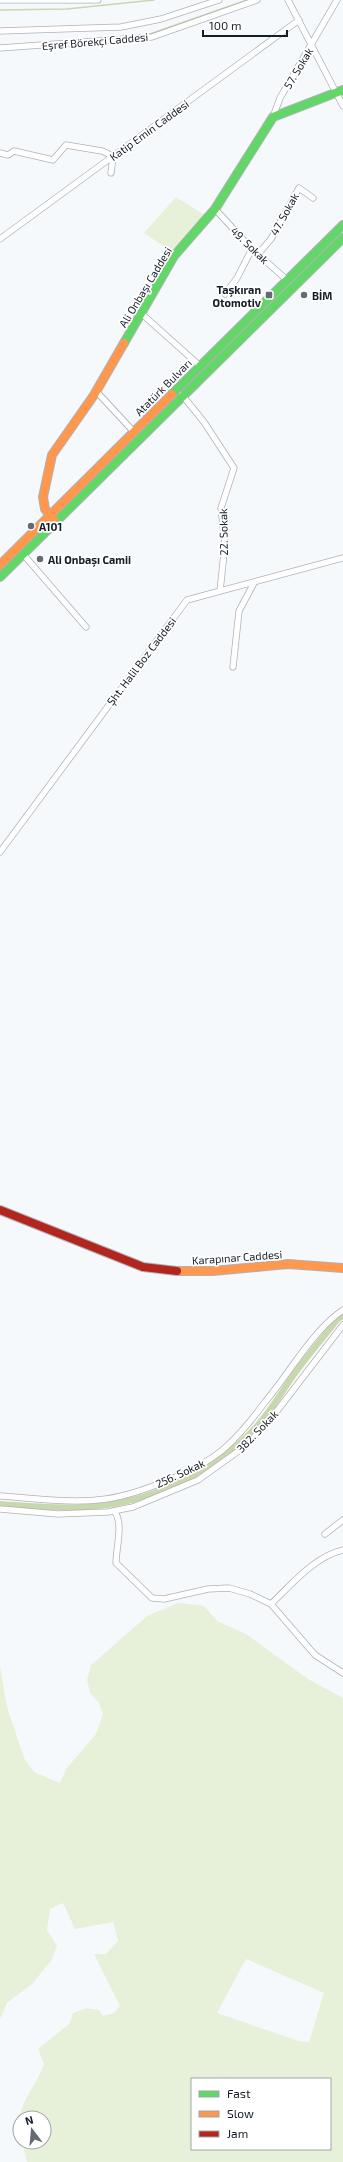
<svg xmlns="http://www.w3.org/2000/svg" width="343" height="2162" font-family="'Exo 2',sans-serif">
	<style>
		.green { fill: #e7f1d9; fill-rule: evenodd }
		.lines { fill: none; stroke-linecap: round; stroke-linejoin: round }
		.stream { stroke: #c8d7ac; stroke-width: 1.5 }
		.canal { stroke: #c8d7ac; stroke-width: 6 }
		.street-casing { stroke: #aeb3b9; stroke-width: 7 }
		.fast-casing { stroke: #aeb3b9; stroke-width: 10 }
		.slow-casing { stroke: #aeb3b9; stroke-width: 10 }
		.jam-casing { stroke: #aeb3b9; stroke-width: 10 }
		.street { stroke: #fefeff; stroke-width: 5.5 }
		.fast { stroke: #63d668; stroke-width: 8 }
		.slow { stroke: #ff974d; stroke-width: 8 }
		.jam { stroke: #b3261e; stroke-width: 8 }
		.poi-dot { fill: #646a72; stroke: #fff; stroke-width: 1.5 }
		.labels { text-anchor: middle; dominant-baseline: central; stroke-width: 3.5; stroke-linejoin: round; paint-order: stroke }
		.street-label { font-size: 11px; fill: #151d27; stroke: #fff }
		.poi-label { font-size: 11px; font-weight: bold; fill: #151d27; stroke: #fff; text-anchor: start }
	</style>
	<rect width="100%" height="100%" fill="#f6f9fc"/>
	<g class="green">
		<polygon points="176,197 205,215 171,251 144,233"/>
		<path d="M178 1603 204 1606 217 1621 246 1634 308 1679 343 1698V2162H27L22 2142H44V2118H20V2134C14 2106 36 2088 44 2064L38 2049 69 2024 73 2013 86 2008 99 2010 103 2016 114 2013 120 2006 94 1954H106L118 1941 113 1922 75 1929 63 1903 50 1909 47 1930 57 1946 51 1961 32 1984 7 2003 0 2019V1666L7 1707 24 1758 34 1772 60 1783 66 1769 96 1734 103 1714 99 1703 90 1693 87 1680 91 1665 147 1616ZM246 1959 324 1993 309 2042 299 2041 217 2013ZM192 2079H330V2149H192Z"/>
	</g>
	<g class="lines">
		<g class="stream">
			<polyline points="0,10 67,9 154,0"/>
			<polyline points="147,35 247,0"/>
		</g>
		<path class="canal" d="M0 1504C28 1506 56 1509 85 1507 148 1504 213 1474 256 1427 270 1412 281 1393 293 1376 307 1356 323 1338 338 1319L343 1316"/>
		<g class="street-casing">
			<g id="street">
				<polyline points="0,0 98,0"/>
				<polyline points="288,0 343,106"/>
				<polyline points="0,31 121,27 161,19 219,0"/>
				<polyline points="0,48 152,37 257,0"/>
				<polyline points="273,117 280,98 337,0"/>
				<polyline points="0,153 8,155 14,151 53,160 66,145 102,151 113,156 111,173"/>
				<polyline points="215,209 252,249 287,280"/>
				<polyline points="0,239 299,20"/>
				<polyline points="259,253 271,239 299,188 313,198"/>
				<polyline points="225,294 237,278 252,249"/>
				<polyline points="142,314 200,366"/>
				<polyline points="96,391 134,432"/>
				<polyline points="182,395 204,422 234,468 221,508 225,544 220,591"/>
				<polyline points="23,554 86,627"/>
				<polyline points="233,667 239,611 254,583"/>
				<polyline points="0,852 187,600 343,558"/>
				<path d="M0 1496C35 1498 71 1504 106 1499 140 1494 203 1469 227 1446 241 1433 254 1417 265 1402 289 1374 313 1330 343 1310"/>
				<polyline points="0,1509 58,1514 108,1512 133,1507 198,1480 247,1445 277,1411 343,1325"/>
				<path d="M114 1511C124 1522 116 1548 116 1563L152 1598 164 1599 208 1589 229 1588 250 1594 271 1604C292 1584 314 1557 343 1550"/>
				<polyline points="325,1534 343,1520"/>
				<polyline points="271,1604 315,1655 343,1673"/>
			</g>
		</g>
		<g class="fast-casing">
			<g id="fast">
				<polyline points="124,343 174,256 215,209 273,117 343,90"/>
				<polyline points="172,394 343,225"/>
				<polyline points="0,577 343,238"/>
			</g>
		</g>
		<g class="slow-casing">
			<g id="slow">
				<polyline points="54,520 45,509 43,497 52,455 94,395 124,343"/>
				<polyline points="0,565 172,394"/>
				<polyline points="177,1271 213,1271 288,1264 343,1268"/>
			</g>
		</g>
		<g class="jam-casing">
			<polyline id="jam" points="0,1210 143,1267 177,1271"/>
		</g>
		<use href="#street" class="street"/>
		<use href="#fast" class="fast"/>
		<use href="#slow" class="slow"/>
		<use href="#jam" class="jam"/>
	</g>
	<g class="poi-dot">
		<rect x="265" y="291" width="8" height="8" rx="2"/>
		<circle cx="304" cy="295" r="4"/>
		<circle cx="31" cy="526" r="4"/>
		<circle cx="40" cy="559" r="4"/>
	</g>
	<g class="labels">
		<g class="street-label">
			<text transform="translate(95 41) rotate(-5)">Eşref Börekçi Caddesi</text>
			<text transform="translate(298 68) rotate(-59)">57. Sokak</text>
			<text transform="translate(149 130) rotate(-36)">Katip Emin Caddesi</text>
			<text transform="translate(284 214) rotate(-61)">47. Sokak</text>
			<text transform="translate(250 245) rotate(44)">49. Sokak</text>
			<text transform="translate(145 287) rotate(-59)">Ali Onbaşı Caddesi</text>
			<text transform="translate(163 387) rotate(-45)">Atatürk Bulvarı</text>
			<text transform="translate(223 532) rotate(-91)">22. Sokak</text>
			<text transform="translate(141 661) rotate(-53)">Şht. Halil Boz Caddesi</text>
			<text transform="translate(237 1257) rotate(-4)">Karapınar Caddesi</text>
			<text transform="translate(257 1431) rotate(-46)">382. Sokak</text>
			<text transform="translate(180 1473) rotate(-25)">256. Sokak</text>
		</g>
		<g class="poi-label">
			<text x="261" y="289" text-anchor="end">Taşkıran<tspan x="261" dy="13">Otomotiv</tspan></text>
			<text x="312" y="295">BİM</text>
			<text x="39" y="526">A101</text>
			<text x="48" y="559">Ali Onbaşı Camii</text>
		</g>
	</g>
	<rect x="191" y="2078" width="140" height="72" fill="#ffffff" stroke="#a1a5a9"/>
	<rect x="199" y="2091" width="20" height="6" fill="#63d668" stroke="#a1a5a9"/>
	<text x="227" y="2098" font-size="12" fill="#151d27">Fast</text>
	<rect x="199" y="2111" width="20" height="6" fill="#ff974d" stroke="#a1a5a9"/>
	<text x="227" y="2118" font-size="12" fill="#151d27">Slow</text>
	<rect x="199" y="2131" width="20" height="6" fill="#b3261e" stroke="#a1a5a9"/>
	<text x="227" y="2138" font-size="12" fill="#151d27">Jam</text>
	<g transform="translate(32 2130) rotate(344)"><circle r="19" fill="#ffffff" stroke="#a1a5a9"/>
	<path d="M0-3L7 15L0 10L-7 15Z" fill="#646a72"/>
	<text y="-6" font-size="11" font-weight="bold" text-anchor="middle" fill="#151d27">N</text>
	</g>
	<path d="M203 30v6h84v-6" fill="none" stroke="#151d27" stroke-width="2"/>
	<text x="209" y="30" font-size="12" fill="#151d27" stroke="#ffffff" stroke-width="3" paint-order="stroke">100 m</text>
</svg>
